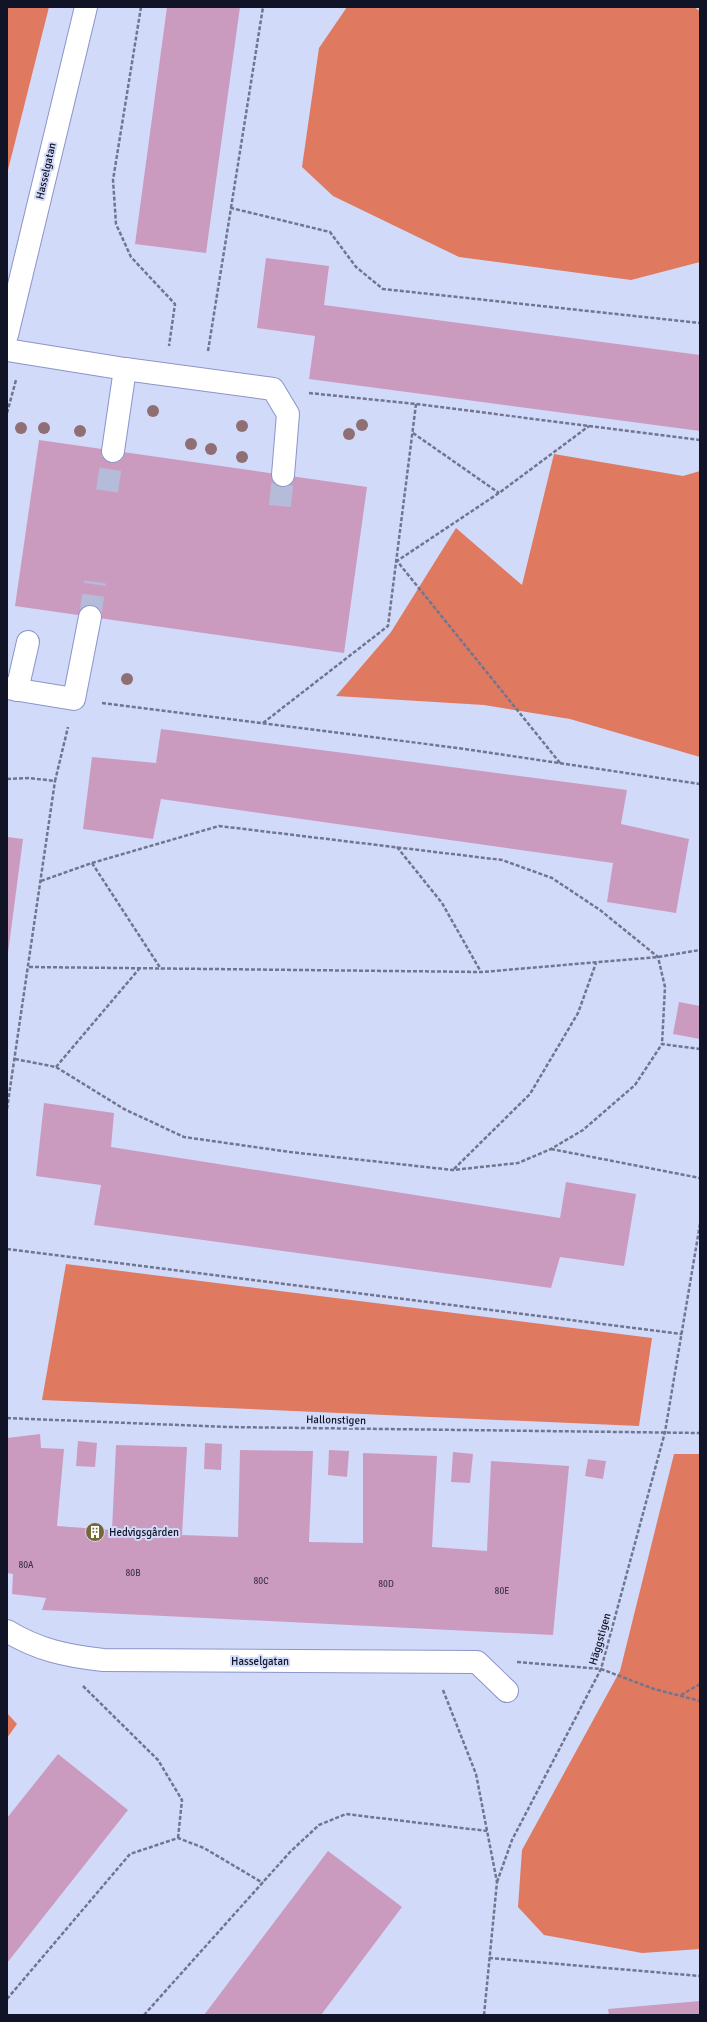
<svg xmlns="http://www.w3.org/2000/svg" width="707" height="2022" font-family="Signika,sans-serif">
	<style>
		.forest { fill: #df795f }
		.building { fill: #cb9bbf }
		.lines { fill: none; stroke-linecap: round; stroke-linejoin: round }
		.minor-tunnel { stroke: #b5bcda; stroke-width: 22; stroke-dasharray: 22 11; stroke-linecap: butt }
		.minor-casing { stroke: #8b95c8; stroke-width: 24 }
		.path { stroke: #71768f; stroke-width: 2.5; stroke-dasharray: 4 2; stroke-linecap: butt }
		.minor { stroke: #fff; stroke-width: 22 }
		.tree { fill: #8f6f74 }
		.labels { text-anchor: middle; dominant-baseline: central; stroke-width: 4; stroke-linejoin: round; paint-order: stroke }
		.number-label { font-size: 9px; fill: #40364c }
		.street-label { font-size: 11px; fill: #111426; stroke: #d2dafa }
		.poi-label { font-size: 11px; fill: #111426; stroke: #d2dafa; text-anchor: start }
	</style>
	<rect width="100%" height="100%" fill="#d2dafa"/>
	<g class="forest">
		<polygon points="7,7 49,7 7,174"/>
		<polygon points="347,7 694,7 700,11 700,262 631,280 459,257 333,196 302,167 319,48"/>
		<polygon points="554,454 683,476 700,471 700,757 570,719 484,705 336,696 391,632 456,528 522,585"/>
		<polygon points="66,1264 652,1338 639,1426 42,1400"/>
		<polygon points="674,1454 700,1454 700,1949 642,1953 544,1935 518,1907 522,1850 620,1671"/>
		<polygon points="7,1713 17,1724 7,1738"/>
	</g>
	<g class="building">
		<polygon points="167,7 240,7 206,253 135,244"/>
		<polygon points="266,258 329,266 324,305 700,355 700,431 309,379 315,336 257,328"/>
		<polygon points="39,440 367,487 344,653 15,606"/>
		<polygon points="161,729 627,790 621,824 689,839 676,913 607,902 613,863 161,799 153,839 83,829 92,757 156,763"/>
		<polygon points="7,837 23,839 8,953 7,953"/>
		<polygon points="679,1002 700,1006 700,1039 673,1034"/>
		<polygon points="44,1103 114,1113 111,1147 560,1218 566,1182 636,1194 624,1266 560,1257 551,1288 94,1225 101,1185 36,1176"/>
		<polygon points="40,1434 41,1448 64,1449 57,1526 112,1530 116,1445 187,1447 182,1535 238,1537 240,1450 313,1451 309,1542 363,1543 363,1453 437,1456 432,1547 487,1551 491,1461 569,1466 553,1635 42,1610 46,1598 12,1594 13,1574 7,1573 7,1438"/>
		<polygon points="78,1441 97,1443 95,1467 76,1466"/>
		<polygon points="205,1443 222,1444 221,1470 204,1469"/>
		<polygon points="329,1450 349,1451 347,1477 328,1475"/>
		<polygon points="453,1452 473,1454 470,1483 451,1482"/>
		<polygon points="588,1459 606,1461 603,1479 585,1476"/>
		<polygon points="58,1754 128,1810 7,1963 7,1818"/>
		<polygon points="328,1851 402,1907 321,2015 204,2015"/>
		<polygon points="700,2001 700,2015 609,2015 608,2009"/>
	</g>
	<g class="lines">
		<g class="minor-tunnel">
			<polyline points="107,491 113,451"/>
			<polyline points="280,506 283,475"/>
			<polyline points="90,617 95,582"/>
		</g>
		<g class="minor-casing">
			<g id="minor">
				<polyline points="7,335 86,7"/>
				<polyline points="7,350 125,369 273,389 288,414 283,475"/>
				<polyline points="113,451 125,369"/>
				<polyline points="7,688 74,699 90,617"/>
				<polyline points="17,690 28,642"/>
				<path d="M7 1631C38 1650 67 1656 103 1660L477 1662 507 1691"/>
			</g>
		</g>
		<g class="path">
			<polyline points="141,7 113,180 116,224 131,257 175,304 169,346"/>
			<polyline points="231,208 263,7"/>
			<polyline points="208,351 231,208 330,232 356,267 383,289 700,323"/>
			<polyline points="309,393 416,404 700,440"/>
			<polyline points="7,413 16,380"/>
			<polyline points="413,433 499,493"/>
			<polyline points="102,703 458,748 700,784"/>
			<polyline points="263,723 388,626 416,404"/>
			<polyline points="560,763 397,561 499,493 589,426"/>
			<polyline points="7,779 29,778 55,781 68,727"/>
			<polyline points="397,847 442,903 481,972"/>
			<polyline points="92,863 161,969"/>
			<polyline points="41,881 92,863 219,826 502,860 552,878 600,910 658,957 665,987 662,1044"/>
			<polyline points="29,967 482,972 658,957 700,950"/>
			<polyline points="15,1059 56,1067 124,1109 184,1137 290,1152 453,1170 518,1163 551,1149 583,1130 635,1085 662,1044 700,1049"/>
			<polyline points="56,1067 139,969"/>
			<polyline points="7,1109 55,781"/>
			<polyline points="551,1149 700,1178"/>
			<polyline points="454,1169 530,1094 578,1013 596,963"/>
			<polyline points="7,1249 682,1334"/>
			<polyline points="7,1418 227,1427 700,1433"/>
			<polyline points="517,1662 601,1669 654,1689 700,1701"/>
			<polyline points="83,1686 158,1760 182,1800 178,1838"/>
			<polyline points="443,1690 476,1774 497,1882 484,2015"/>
			<polyline points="681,1695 700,1684"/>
			<polyline points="497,1882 512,1840 601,1669 665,1432 700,1224"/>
			<polyline points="489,1958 700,1976"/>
			<polyline points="7,1999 130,1854 178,1838 204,1848 263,1883"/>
			<polyline points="144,2015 290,1852 319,1825 346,1814 487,1831"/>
		</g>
		<use href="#minor" class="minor"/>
	</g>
	<g class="tree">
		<circle cx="153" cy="411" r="6"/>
		<circle cx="362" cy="425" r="6"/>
		<circle cx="242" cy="426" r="6"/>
		<circle cx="21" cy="428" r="6"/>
		<circle cx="44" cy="428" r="6"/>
		<circle cx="80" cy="431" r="6"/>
		<circle cx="349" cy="434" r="6"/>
		<circle cx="191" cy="444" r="6"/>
		<circle cx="211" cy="449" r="6"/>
		<circle cx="242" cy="457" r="6"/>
		<circle cx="127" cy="679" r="6"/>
	</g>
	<defs>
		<g id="building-disc" transform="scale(1)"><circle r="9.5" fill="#746835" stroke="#d2dafa"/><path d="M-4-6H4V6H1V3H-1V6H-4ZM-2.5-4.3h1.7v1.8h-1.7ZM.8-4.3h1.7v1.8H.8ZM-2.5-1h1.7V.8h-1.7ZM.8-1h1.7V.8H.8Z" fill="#fff"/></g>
	</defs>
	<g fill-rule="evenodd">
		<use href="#building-disc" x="95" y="1532"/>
	</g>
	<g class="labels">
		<g class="number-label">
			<text x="26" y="1565">80A</text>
			<text x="133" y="1573">80B</text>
			<text x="261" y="1581">80C</text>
			<text x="386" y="1584">80D</text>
			<text x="502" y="1591">80E</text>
		</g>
		<g class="street-label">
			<text transform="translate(46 171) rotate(-77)">Hasselgatan</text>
			<text transform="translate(336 1420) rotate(1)">Hallonstigen</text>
			<text transform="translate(600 1639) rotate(-74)">Häggstigen</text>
			<text x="260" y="1661">Hasselgatan</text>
		</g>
		<g class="poi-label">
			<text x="109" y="1532">Hedvigsgården</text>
		</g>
	</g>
	<rect width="707" height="2022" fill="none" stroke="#111426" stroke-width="16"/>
</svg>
